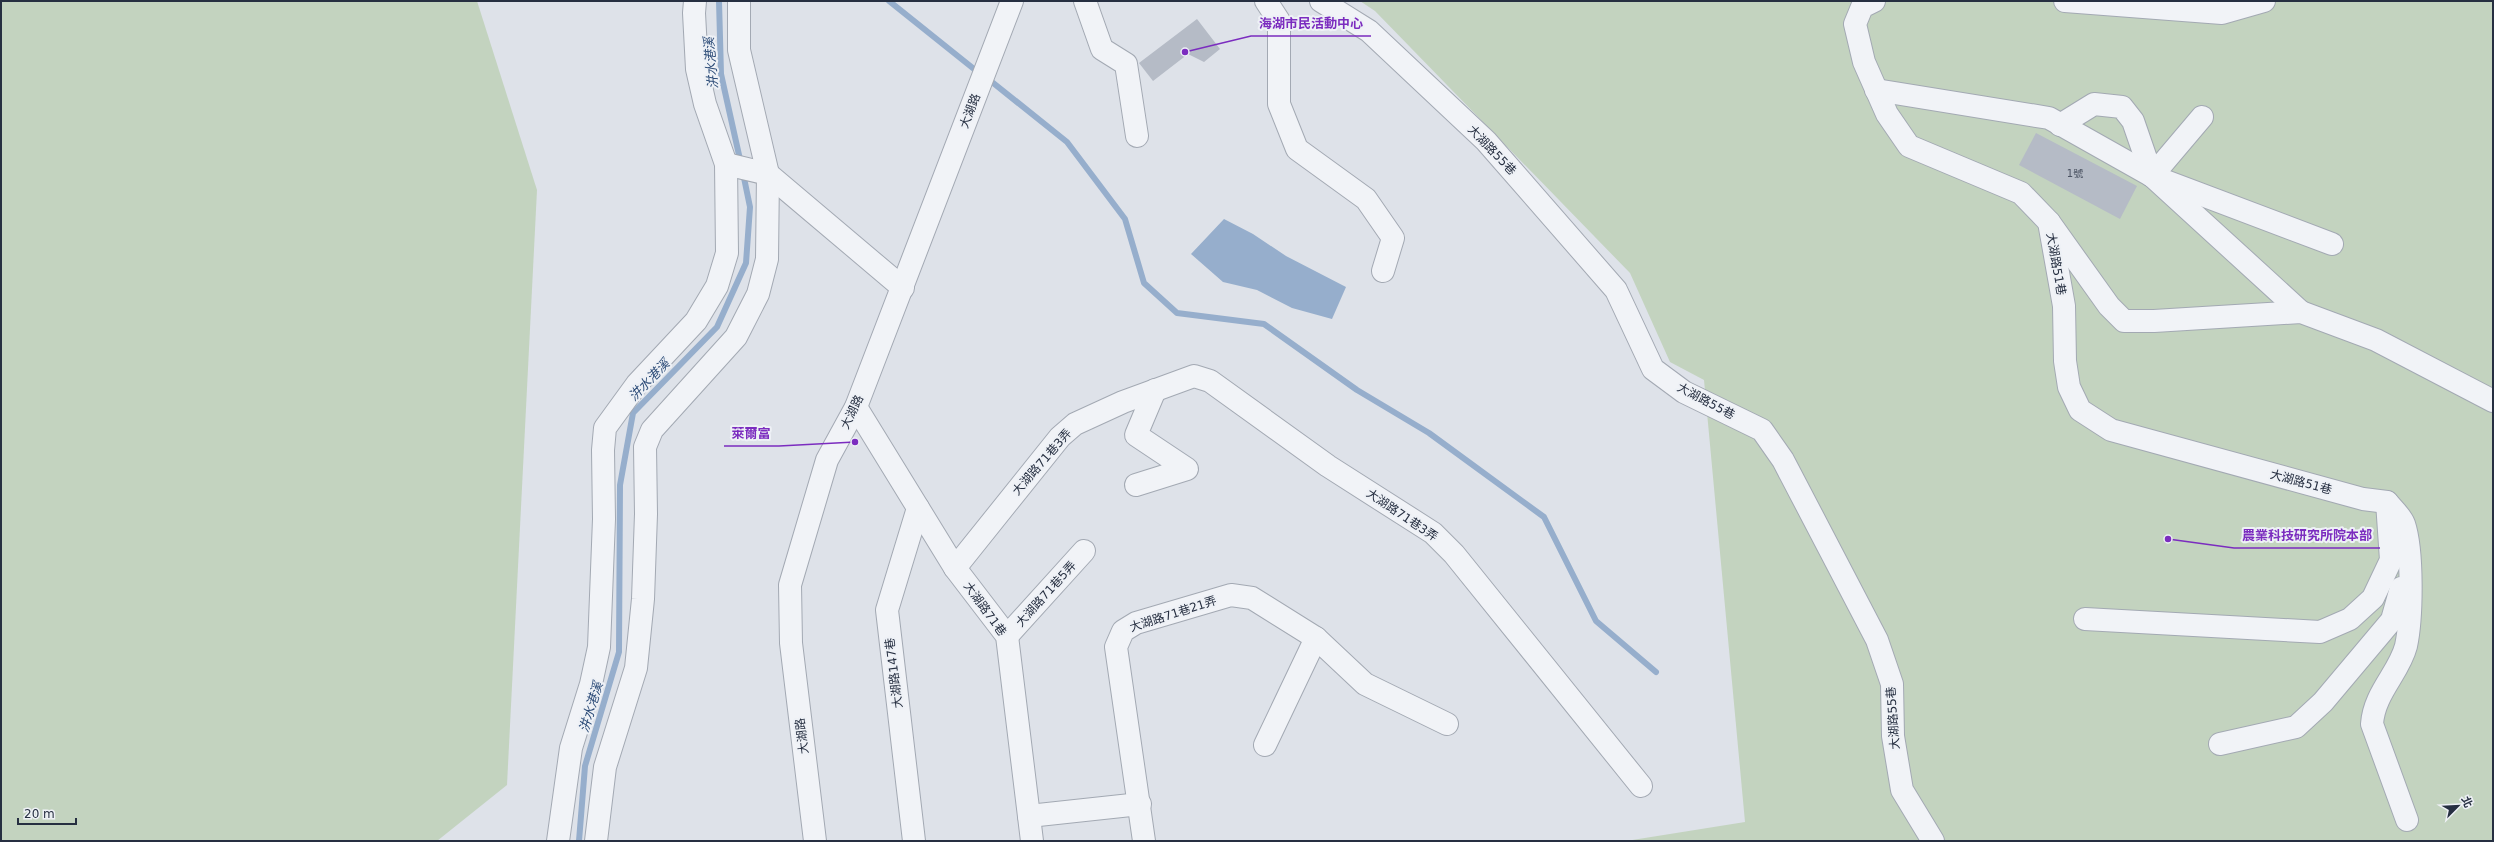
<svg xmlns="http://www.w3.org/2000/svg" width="2494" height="842" font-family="'DejaVu Sans','Noto Sans TC',sans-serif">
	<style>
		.green { fill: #c3d3bf }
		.water { fill: #96aecc }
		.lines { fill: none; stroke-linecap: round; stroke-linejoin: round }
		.stream { stroke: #96aecc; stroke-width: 6 }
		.building { fill: #b5bbc6 }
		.minor-casing { stroke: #a3a9b3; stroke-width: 24 }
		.minor { stroke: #f1f3f7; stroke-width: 22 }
		.labels { text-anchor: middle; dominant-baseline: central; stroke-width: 4; stroke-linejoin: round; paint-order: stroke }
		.number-label { font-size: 10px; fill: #4a5262 }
		.street-label { font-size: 12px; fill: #262f41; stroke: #eef1f6 }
		.water-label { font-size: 13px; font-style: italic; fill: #2d4c78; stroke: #eef1f6 }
		.leader { fill: none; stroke: #7b2cbf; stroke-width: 1.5 }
		.callout-dot { fill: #7b2cbf; stroke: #eef1f6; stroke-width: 1.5 }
		.callout-label { font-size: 13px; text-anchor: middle; font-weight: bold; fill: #7b2cbf; stroke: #eef1f6; stroke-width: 4; stroke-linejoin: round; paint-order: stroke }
	</style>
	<rect width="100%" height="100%" fill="#dee2e9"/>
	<g class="green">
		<polygon points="1,1 477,1 537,190 507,785 437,841 1,841"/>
		<polygon points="1360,1 2493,1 2493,841 1626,841 1745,822 1704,380 1670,362 1630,273 1375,11"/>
	</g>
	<polygon class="water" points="1224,219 1253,234 1286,256 1346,287 1332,319 1292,308 1257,290 1223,282 1191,254"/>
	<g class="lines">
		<g class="stream">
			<polyline points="719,1 721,74 741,164"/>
			<polyline points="889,1 979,73"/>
			<polyline points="987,78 1067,142 1125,219 1144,283 1177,313 1264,324 1357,390 1429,433 1544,517 1596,621 1656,672"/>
			<polyline points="579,841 585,766 619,652 620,485 633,413 717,327 746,263 750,207 743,173"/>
		</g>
	</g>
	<g class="building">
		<polygon points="1197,19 1220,49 1204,62 1188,54 1153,81 1139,63"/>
		<polygon points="2036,133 2137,186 2120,219 2019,165"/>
	</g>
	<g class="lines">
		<g class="minor-casing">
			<g id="minor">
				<polyline points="1085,1 1102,49 1126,64 1137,136"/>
				<polyline points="1266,1 1279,21 1279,104 1297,149 1366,199 1393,238 1383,271"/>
				<polyline points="1321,1 1369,31 1486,141 1616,290 1653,369 1684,392 1762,430 1783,460 1877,640 1892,684 1893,736 1902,790 1933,841"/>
				<polyline points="1874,1 1862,7 1855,24 1864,62 1887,114 1909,146 2021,193 2049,222 2109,306 2124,321 2154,321 2301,312 2376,340 2493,401"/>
				<polyline points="2065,1 2222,13 2264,1"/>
				<polyline points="1876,90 2049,118 2152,176 2301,312"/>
				<polyline points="2060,125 2094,104 2122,107 2133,121 2152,176 2332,244"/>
				<polyline points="726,164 768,174 903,288"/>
				<polyline points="2152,176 2202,117"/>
				<path d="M2049 222 2064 306 2065 361 2069 387 2080 410 2111 430 2363 499 2387 502C2392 508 2401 516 2404 524 2413 551 2412 618 2406 646 2399 673 2374 693 2372 724L2407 820"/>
				<polyline points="856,407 955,568 1007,636 1032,841"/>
				<polyline points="1136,485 1187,469 1136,435 1155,390"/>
				<polyline points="955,568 1060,437 1075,424 1123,402 1194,376 1210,381 1328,466 1433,533 1454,554 1641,786"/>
				<polyline points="2085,619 2320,632 2350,619 2373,598 2391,560 2387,502"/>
				<polyline points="1007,636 1084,551"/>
				<polyline points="2220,744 2296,727 2323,702 2392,620 2401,588"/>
				<polyline points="1265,745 1316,638"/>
				<polyline points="1029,816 1140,804"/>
				<polyline points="558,841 571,748 591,684 599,647 604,519 603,450 605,428 637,384 696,321 717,286 727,253 726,164 705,104 697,69 694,13 695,1"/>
				<polyline points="596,841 605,767 636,668 643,599 646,514 645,447 652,430 736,337 758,294 767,259 768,174 739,50 739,1"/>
				<polyline points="815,841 791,643 790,585 827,460 856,407 1012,1"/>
				<polyline points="914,841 887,610 918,508"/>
				<polyline points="1144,841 1116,647 1123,631 1136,623 1231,595 1252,598 1316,638 1365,684 1447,724"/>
			</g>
		</g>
		<use href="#minor" class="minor"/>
	</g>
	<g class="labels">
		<g class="number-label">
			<text x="2075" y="173">1號</text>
		</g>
		<g class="street-label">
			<text transform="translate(970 111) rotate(-69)">大湖路</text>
			<text transform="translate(1492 150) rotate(46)">大湖路55巷</text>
			<text transform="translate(2056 264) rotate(80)">大湖路51巷</text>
			<text transform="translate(1706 401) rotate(28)">大湖路55巷</text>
			<text transform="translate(852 412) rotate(-64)">大湖路</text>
			<text transform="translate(1042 462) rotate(-49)">大湖路71巷3弄</text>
			<text transform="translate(2301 482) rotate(15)">大湖路51巷</text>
			<text transform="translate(1402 515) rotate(34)">大湖路71巷3弄</text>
			<text transform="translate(1046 594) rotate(-48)">大湖路71巷5弄</text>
			<text transform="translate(985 609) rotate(54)">大湖路71巷</text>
			<text transform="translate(1173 614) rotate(-18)">大湖路71巷21弄</text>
			<text transform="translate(894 673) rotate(-97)">大湖路147巷</text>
			<text transform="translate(1893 718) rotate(-94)">大湖路55巷</text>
			<text transform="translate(802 736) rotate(-97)">大湖路</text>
		</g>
		<g class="water-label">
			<text transform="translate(711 63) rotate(-95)">汫水港溪</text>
			<text transform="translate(649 380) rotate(-46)">汫水港溪</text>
			<text transform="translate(591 707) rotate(-73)">汫水港溪</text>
		</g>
	</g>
	<path class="leader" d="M1185 52L1251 36H1371M855 442L779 446H724M2168 539L2234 548H2380"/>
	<g class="callout-dot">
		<circle cx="1185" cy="52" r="4"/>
		<circle cx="855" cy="442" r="4"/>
		<circle cx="2168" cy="539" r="4"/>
	</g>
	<g class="callout-label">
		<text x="1311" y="28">海湖市民活動中心</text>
		<text x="751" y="438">萊爾富</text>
		<text x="2307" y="540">農業科技研究所院本部</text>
	</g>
	<rect width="2494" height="842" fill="none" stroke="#262f41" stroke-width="4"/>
	<g transform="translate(2458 806) rotate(66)" stroke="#eef1f6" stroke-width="3" paint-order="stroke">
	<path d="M0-3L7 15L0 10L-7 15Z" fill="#262f41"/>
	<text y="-6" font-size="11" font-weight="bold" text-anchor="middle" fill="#262f41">北</text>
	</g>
	<path d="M18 818v6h58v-6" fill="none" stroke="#262f41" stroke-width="2"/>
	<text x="24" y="818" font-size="12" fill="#262f41" stroke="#eef1f6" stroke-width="3" paint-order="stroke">20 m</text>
</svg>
